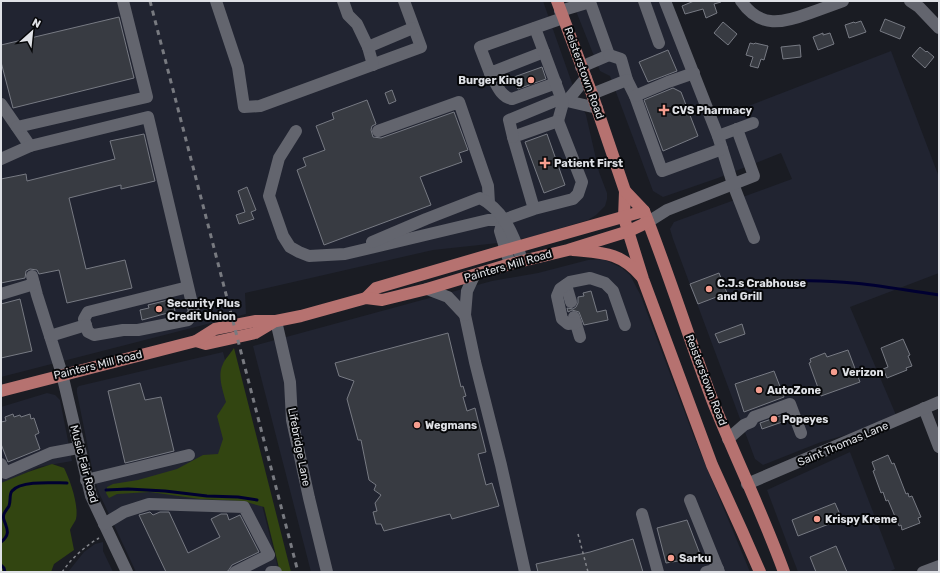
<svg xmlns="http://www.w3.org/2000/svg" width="940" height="573" font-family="Rubik,sans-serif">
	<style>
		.built { fill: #212431 }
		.green { fill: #324511 }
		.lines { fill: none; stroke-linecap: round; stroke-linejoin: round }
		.stream { stroke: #000031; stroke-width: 3 }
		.building { fill: #383b42; stroke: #777a83 }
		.path { stroke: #83858b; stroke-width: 1.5; stroke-dasharray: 3 3; stroke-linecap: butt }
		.minor { stroke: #63656e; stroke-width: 12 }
		.major { stroke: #b67270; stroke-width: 12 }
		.rail { stroke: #787a80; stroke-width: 3; stroke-dasharray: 5 5; stroke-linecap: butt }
		.poi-dot { fill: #f59d8e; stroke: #060709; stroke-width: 1.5 }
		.labels { text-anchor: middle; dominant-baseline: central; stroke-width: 4; stroke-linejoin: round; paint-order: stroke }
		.street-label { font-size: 11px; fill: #dfe1e6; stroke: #060709 }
		.poi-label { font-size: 11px; font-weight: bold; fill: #dfe1e6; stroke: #060709; text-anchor: start }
	</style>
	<rect width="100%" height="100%" fill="#1a1c23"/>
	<g class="built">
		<polygon points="1,1 543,1 574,89 586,115 599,172 607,193 607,199 605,206 596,215 588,220 531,237 498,243 433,250 245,293 246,314 1,377"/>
		<polygon points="572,1 670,1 715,119 891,51 939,177 939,273 850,307 896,415 849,434 821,442 763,465 755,459 673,239 670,229 674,222 792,179 781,153 718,178 663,197 653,191 610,76 600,71"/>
		<polygon points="603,259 622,268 630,275 640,294 694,437 750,572 311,572 253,346 492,281 538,273 588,260"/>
		<polygon points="223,352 279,572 136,572 99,493 93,473 77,393 77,388 79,386"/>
		<polygon points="47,393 55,395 60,400 72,461 38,467 1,485 1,407"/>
		<polygon points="850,452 895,569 888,572 798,572 767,490"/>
		<polygon points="103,542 103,551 113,572 68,572 84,552 95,544"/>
	</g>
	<g class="green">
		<path d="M234 348 291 572H280L264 507 243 501 200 499 150 492 117 494 109 498 106 493 107 487 113 484 138 480 177 469 203 455 218 454 223 439 217 416 226 402C223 391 217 375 223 364 225 359 230 354 234 348Z"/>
		<path d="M52 464 64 468C70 480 79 505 76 519 75 522 71 527 70 530L74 550 54 564 51 572H1V483L28 472Z"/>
	</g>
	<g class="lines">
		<g class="stream">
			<path d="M796 281C844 279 891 288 939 295"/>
			<polyline points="106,490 128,489 165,491 207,496 238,497 257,500"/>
			<path d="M1 542C11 534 7 529 4 520 2 514 6 511 9 506 11 501 9 494 12 491 21 480 54 483 67 483"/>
			<polyline points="1,565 4,568 5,572"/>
		</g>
	</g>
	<g class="building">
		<polygon points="694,1 721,1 721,2 714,4 717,13 706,18 703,9 685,14 682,6"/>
		<polygon points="119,17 134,78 13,108 1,62 1,45"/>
		<polygon points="885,19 905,27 900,39 880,31"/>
		<polygon points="861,21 866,32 849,38 845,25 854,22 855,23"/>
		<polygon points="723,22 737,34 728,45 714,33"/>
		<polygon points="823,33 823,35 830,33 834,44 818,50 813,37"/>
		<polygon points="750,43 754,44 755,43 768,46 764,60 761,59 758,68 750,66 753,57 746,55"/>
		<polygon points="800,45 801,57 783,59 781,47"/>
		<polygon points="920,47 926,52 927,51 934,57 925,68 912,56"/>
		<polygon points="668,50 677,71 648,82 639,62"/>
		<polygon points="542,67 546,79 518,89 514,77"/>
		<polygon points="673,88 681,92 698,136 663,151 644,100"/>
		<polygon points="392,90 396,101 389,104 385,93"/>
		<polygon points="367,100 376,124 372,126 371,130 373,137 381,138 454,112 468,150 459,153 462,162 420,177 431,205 324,245 297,170 306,166 303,158 325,150 316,126 334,119 332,113"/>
		<polygon points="144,134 155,181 121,189 121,185 69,198 86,269 125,260 132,288 67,303 59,270 39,274 37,270 30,269 26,271 25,278 1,283 1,179 26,174 27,181 115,159 110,141"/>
		<polygon points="547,134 565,185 544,193 525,142"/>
		<polygon points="247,187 256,210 251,212 254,219 239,224 236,215 245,212 238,191"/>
		<polygon points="719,273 727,293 698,304 690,284"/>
		<polygon points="591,291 597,312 606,310 608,320 584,325 579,312 572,310 568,312 567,308 573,309 576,307 578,303 578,297 584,296 583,293"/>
		<polygon points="20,299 32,351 1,358 1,304"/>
		<polygon points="172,299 175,311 142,320 140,310 149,308 148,305"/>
		<polygon points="742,324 745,334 719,343 715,334"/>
		<polygon points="448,333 461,387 463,386 466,396 463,397 467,411 475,408 486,452 478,454 486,485 492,483 499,506 452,519 450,514 384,531 381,524 376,524 373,512 377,511 375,503 381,495 374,490 376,485 369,480 361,440 358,440 347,399 354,381 339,376 335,363"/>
		<polygon points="903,339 910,355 908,356 912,366 906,368 907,370 887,378 883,369 888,367 881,348"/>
		<polygon points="848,350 860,382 821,396 809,363 811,362 810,359 825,353 827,357"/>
		<polygon points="774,371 784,397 744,412 735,384"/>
		<polygon points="140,383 145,400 161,397 174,451 125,463 108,391"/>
		<polygon points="13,414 14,417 20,415 21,417 30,414 31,419 34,418 39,433 35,435 40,449 8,462 1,444 1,422 6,421 5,417"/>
		<polygon points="786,414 788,420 762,429 760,423"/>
		<polygon points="888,455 892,464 894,463 906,494 908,493 909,497 912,496 921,517 918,518 920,523 902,530 901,525 899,526 888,500 886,501 883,492 881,493 873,471 875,470 872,462"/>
		<polygon points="835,503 842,519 798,536 792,520"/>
		<polygon points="150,512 153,515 160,512 169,512 188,553 220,537 211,519 221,514 227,514 229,520 240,515 259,552 232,565 228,571 225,572 166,572 139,515"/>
		<polygon points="687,520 700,554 690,557 690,559 666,563 657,528"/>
		<polygon points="633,539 643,572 538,572 536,564 590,552"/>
		<polygon points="836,546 847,572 816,572 810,557"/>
	</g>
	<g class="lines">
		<g class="path">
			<polyline points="578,534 588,572"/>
			<path d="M62 572C72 558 85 546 99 538"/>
		</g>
		<g class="minor">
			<polyline points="216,1 238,67 244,107 260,106 421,47 404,1"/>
			<polyline points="343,1 348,15 357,24 368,47 373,65"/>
			<polyline points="644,1 659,43"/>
			<polyline points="665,1 718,136 733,184 754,238"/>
			<path d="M741 1C760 29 783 23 810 13 821 9 832 5 843 1"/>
			<polyline points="910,1 919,7 939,28"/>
			<polyline points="560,11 590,2 609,55 581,67"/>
			<polyline points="368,47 413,28"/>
			<polyline points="544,52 490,73 480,47 563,18"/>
			<polyline points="609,55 621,59 627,80 635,96 662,171 722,149"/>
			<path d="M490 73C496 83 500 97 512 99L556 83"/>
			<polyline points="592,94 627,80"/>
			<polyline points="635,96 668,82 694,73"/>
			<polyline points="567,101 597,108"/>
			<polyline points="1,104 30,146"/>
			<polyline points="558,121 563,103 567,101 586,78"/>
			<polyline points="17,127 147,97 123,1"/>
			<polyline points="296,131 279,158 269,196 283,236 290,247 299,252 309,256 345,254 488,220 503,220 534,209 573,199 578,194 582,182 558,121 513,137 534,209"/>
			<polyline points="378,131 459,102 488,186 489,203"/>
			<polyline points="718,136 753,123"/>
			<polyline points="513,137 509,120 555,101 563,103 535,28"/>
			<polyline points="1,159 30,146 148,117 194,312 188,320 138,330 123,330 94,335 88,332 84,319 88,312 188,287"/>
			<polyline points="503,220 500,231 510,264"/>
			<polyline points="648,222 667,210 754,176 737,129"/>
			<path d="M372 242 426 219 480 198C504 210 514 236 522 260"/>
			<polyline points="32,276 37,295 62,374 91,496 127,572"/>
			<polyline points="474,276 467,291 465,315 475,362 501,465 525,572"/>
			<polyline points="566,285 571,302"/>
			<polyline points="427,289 448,297 465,315"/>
			<polyline points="1,294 34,284"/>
			<polyline points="574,317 580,337"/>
			<polyline points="276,321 290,382 292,420 309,498 327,572"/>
			<polyline points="576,323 568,324 562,319 557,296 560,289 570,282 590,278 605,283 613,291 625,325"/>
			<polyline points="50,336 86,325"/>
			<polyline points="924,408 939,447"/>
			<polyline points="728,439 744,425 751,422 754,417 790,404 801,433"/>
			<polyline points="1,464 5,473 51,453 78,448"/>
			<polyline points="86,480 189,455"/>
			<polyline points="747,484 939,402"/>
			<polyline points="690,500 719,572"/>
			<polyline points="642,514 658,572"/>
			<polyline points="104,524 124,512 149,504 244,507 269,555 235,572"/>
			<polyline points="271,572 276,572"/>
			<polyline points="706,572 718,569"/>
			<polyline points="923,572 939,566"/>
		</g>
		<g class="major">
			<polyline points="557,1 592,94 625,191 624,218 643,279 712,465 742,531 760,572"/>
			<path d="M625 191 644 211C669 274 689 339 713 402 736 459 763 514 784 572"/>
			<path d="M573 250C603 253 620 252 641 276"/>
			<polyline points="366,298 376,288 506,250 644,211"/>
			<polyline points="196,341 206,344 255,333 275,321"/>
			<polyline points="1,391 196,341 215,329 256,321 276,321 301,316 366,298 382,300 427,289 510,264 568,250 629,231 648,222"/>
		</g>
		<polyline class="rail" points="150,1 298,572"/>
	</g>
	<g class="poi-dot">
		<circle cx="531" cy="80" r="4"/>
		<path d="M662 104h4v4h4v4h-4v4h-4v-4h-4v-4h4z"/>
		<path d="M543 157h4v4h4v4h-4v4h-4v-4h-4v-4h4z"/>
		<circle cx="709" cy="289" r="4"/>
		<circle cx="159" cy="309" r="4"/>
		<circle cx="834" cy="372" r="4"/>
		<circle cx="759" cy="390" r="4"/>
		<circle cx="774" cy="419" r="4"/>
		<circle cx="417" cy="425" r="4"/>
		<circle cx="817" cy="519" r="4"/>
		<circle cx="671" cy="558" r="4"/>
	</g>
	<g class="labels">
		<g class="street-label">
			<text transform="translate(584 73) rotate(70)">Reisterstown Road</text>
			<text transform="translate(508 266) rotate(-16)">Painters Mill Road</text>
			<text transform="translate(98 365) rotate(-14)">Painters Mill Road</text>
			<text transform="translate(706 380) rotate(69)">Reisterstown Road</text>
			<text transform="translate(843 444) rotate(-23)">Saint Thomas Lane</text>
			<text transform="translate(299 447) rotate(79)">Lifebridge Lane</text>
			<text transform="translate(84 464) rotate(75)">Music Fair Road</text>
		</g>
		<g class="poi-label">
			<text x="523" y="80" text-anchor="end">Burger King</text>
			<text x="672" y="110">CVS Pharmacy</text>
			<text x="554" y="163">Patient First</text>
			<text x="717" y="283">C.J.s Crabhouse<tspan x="717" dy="13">and Grill</tspan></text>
			<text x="167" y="303">Security Plus<tspan x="167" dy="13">Credit Union</tspan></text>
			<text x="842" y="372">Verizon</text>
			<text x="767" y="390">AutoZone</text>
			<text x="782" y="419">Popeyes</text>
			<text x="425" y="425">Wegmans</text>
			<text x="825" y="519">Krispy Kreme</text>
			<text x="679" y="558">Sarku</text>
		</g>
	</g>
	<rect width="940" height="573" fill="none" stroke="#dfe1e6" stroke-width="4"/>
	<g transform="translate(32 32) rotate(27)" stroke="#060709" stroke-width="3" paint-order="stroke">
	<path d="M0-3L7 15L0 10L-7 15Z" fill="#dfe1e6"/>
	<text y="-6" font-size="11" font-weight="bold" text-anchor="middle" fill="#dfe1e6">N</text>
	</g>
</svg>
